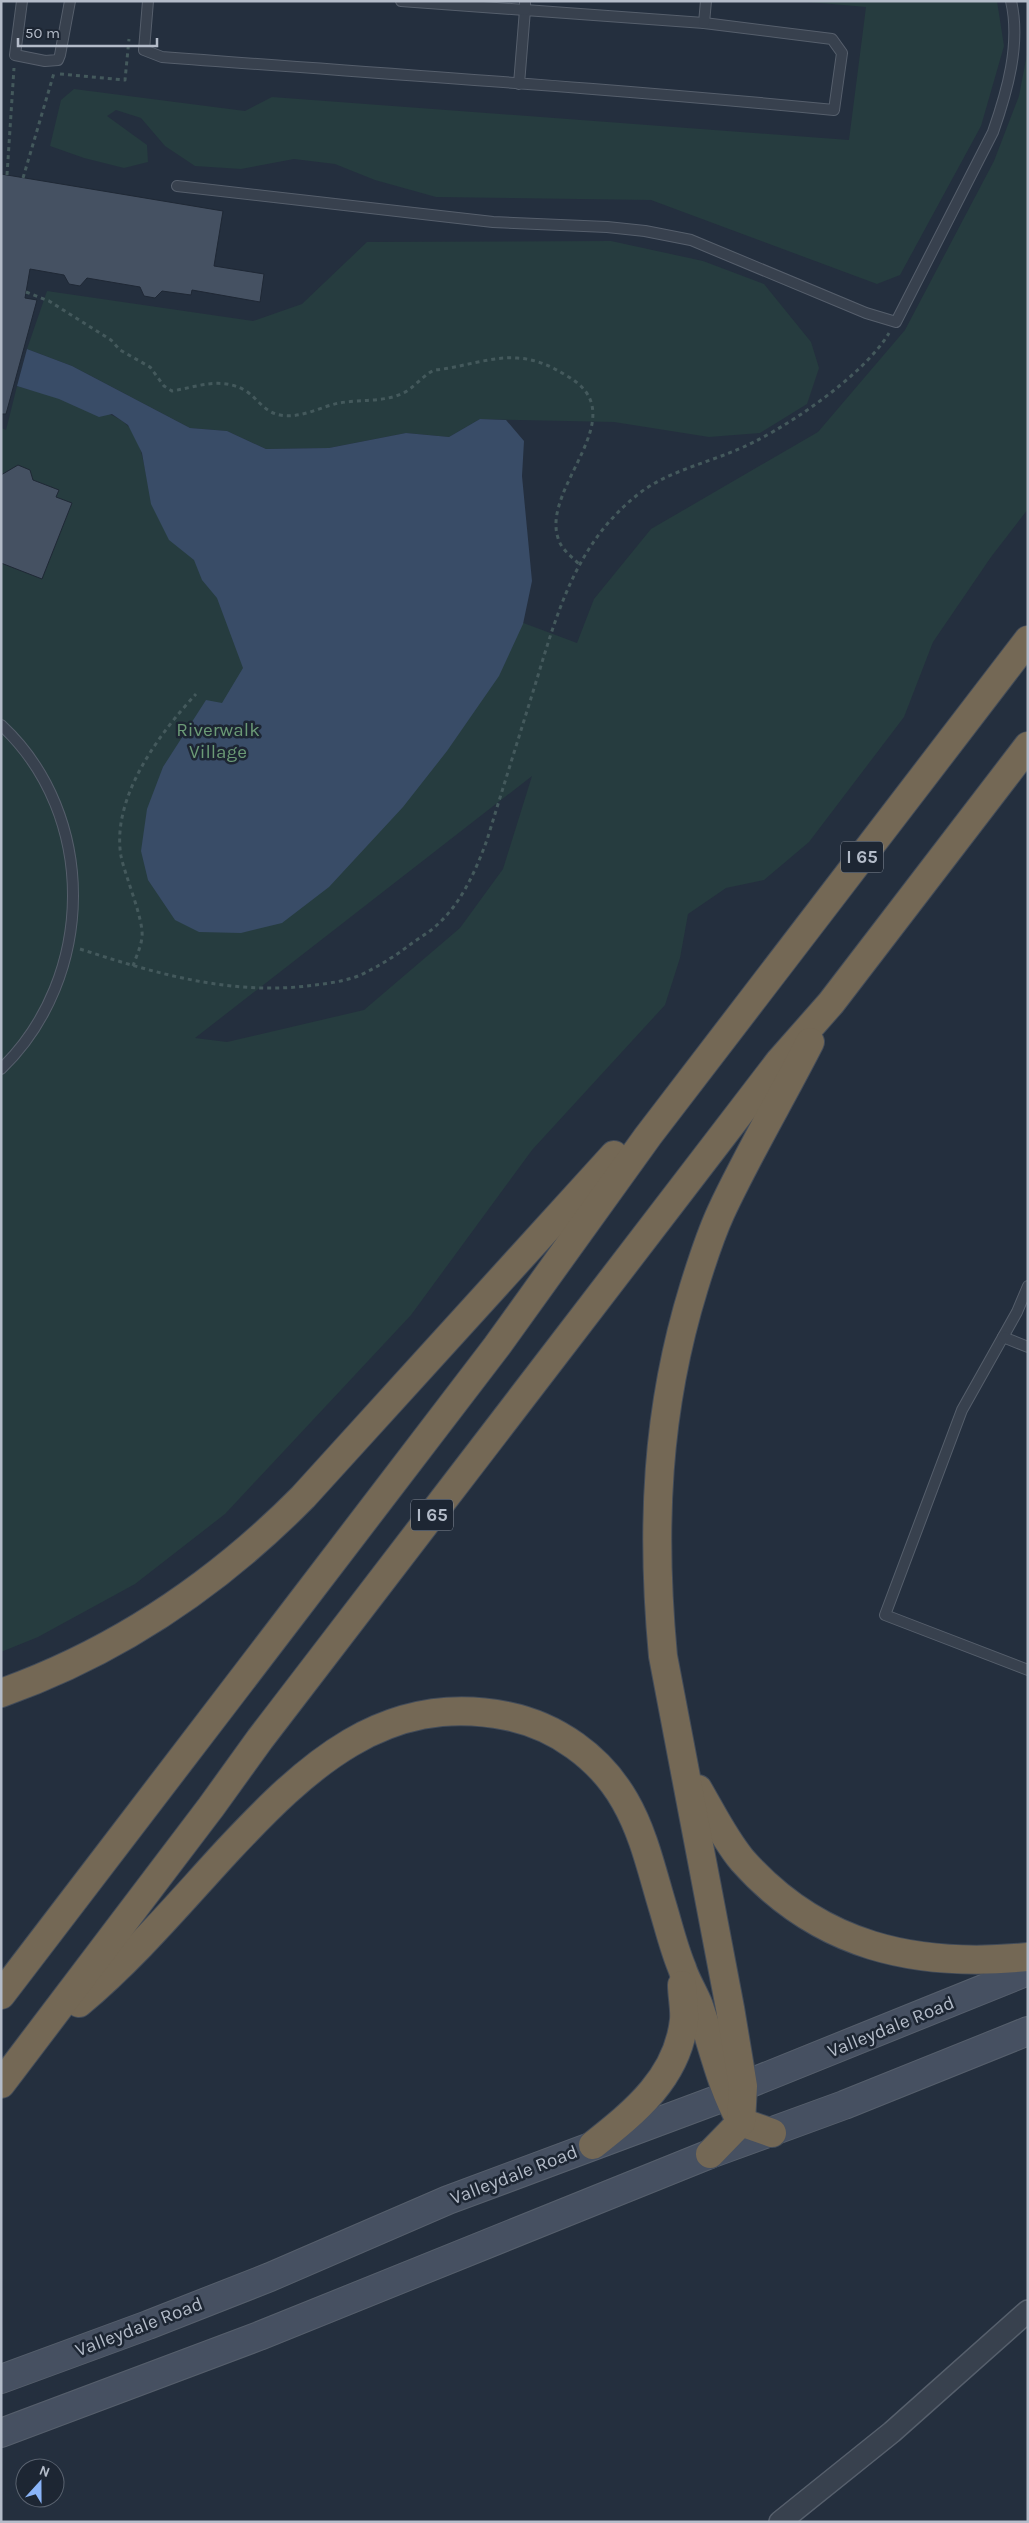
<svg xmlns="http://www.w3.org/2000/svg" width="1029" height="2523" font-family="Karla,sans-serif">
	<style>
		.green { fill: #263c3f; fill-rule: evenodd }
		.water { fill: #394c67 }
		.building { fill: #455162; stroke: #1f2835 }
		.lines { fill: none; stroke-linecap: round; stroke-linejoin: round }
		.lane-casing { stroke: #565f6c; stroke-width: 12 }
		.street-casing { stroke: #565f6c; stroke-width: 24 }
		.secondary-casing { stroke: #565f6c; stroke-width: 30 }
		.highway-casing { stroke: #434c59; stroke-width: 30 }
		.path { stroke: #44595c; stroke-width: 3; stroke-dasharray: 4 4; stroke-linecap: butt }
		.lane { stroke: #38414e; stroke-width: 10 }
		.street { stroke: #38414e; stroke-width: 21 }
		.secondary { stroke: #465061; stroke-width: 28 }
		.highway { stroke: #746855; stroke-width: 28 }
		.labels { text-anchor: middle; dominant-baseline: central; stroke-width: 5; stroke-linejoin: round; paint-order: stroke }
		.shield { fill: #1d2633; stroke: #878f9c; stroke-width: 1 }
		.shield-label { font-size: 18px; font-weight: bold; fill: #b4bcc9 }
		.park-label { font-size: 19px; fill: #6b9a76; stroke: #1d2633 }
		.street-label { font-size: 19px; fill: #b4bcc9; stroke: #1d2633 }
	</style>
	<rect width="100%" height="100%" fill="#242f3e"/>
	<g class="green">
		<polygon points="797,1 997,1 1004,46 981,126 900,275 877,284 651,200 436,197 375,180 335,164 294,159 241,169 195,166 165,146 141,118 116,110 107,116 147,145 148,162 124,168 84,158 50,146 61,100 74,89 245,111 272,97 849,140 866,7"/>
		<path d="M1028 49V509L991 557 933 642 904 717 809 842 764 880 726 888 688 914 680 958 665 1005 532 1150 411 1315 225 1514 135 1584 38 1637 1 1652V428L6 430 17 386C42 394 111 408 127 425 141 439 144 465 148 483L577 643 594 599 651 529 818 432 905 330 994 161 1019 96ZM532 776 503 869 460 928 364 1010 227 1042 195 1038Z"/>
		<polygon points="611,241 703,261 764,284 811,342 819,368 807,404 760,433 709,437 614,422 480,419 449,437 406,433 329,448 266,449 227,431 190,428 72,366 27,349 47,291 253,321 302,304 367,242"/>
	</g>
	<polygon class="water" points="27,349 72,366 190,428 227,431 266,449 329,448 406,433 449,437 480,419 506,420 524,441 522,476 532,581 523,624 499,676 447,751 403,807 329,887 282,923 241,933 199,932 175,920 148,880 141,851 147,809 163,767 206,700 222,703 243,668 217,598 202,580 194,560 169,540 151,504 142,453 128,425 112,414 99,417 59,399 17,386"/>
	<g class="building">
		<polygon points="1,174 223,211 214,266 264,274 260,302 192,290 191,295 162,291 155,298 144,296 140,287 87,278 80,286 69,284 64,275 30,269 25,298 37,300 6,414 1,414"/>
		<polygon points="18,465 30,470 33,480 59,490 56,497 72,503 42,579 1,563 1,475"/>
	</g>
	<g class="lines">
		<g class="lane-casing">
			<g id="lane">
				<polyline points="22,1 15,55 45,61 58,60 60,55 70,1"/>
				<path d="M148 1 144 50 162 57C386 74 610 88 834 110L842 53 832 39 704 23 525 10 519 84"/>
				<polyline points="401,1 525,10 525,1"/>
				<polyline points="704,23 706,1"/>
				<path d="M177 186 493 222 607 227 645 231 691 240 866 313 896 322 993 132C1007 92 1021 44 1011 1"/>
				<path d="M1 725C98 815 96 977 1 1069"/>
				<polyline points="1028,1286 1017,1312 962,1410 885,1615 1028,1670"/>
				<polyline points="1003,1337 1028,1347"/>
			</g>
		</g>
		<g class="street-casing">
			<polyline id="street" points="780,2522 892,2432 1028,2311"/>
		</g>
		<g class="secondary-casing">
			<g id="secondary">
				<polyline points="1,2379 148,2325 270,2277 448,2200 727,2096 743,2086 1028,1971"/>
				<polyline points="1,2433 259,2336 710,2154 844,2105 1028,2031"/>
			</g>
		</g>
		<g class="highway-casing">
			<g id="highway">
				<path d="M1 1693C116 1652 218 1583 303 1497L614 1155"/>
				<path d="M698 1789C712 1813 724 1838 742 1860 819 1947 916 1968 1028 1957"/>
				<polyline points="1,1995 497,1346 648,1136 1028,640"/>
				<path d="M79 2003C134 1957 180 1902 228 1850 305 1768 384 1691 507 1716 556 1726 600 1757 625 1801 644 1834 652 1872 663 1908 669 1928 674 1949 682 1968 686 1981 694 1993 699 2006 713 2046 720 2084 741 2122L772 2133"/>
				<polyline points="1,2084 211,1807 260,1739 779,1062 831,1003 1028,746"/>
				<path d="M593 2145C635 2112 678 2077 684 2020 685 2008 682 1996 682 1985"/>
				<path d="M710 2154 741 2122 743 2086 730 2008 663 1656C651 1528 656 1410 694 1287 702 1261 710 1236 721 1212 748 1154 781 1099 810 1042"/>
			</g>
		</g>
		<g class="path">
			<polyline points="60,74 125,80 129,39"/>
			<polyline points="7,175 14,68"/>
			<polyline points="23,178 54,73"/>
			<path d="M26 292 49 301 111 340 120 350 150 367 164 386 172 391C197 387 221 376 246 391 258 399 264 412 280 415 300 419 320 407 339 403 361 399 387 403 407 391 417 384 423 376 434 370 461 368 490 356 517 358 536 359 551 366 567 376 637 415 541 486 558 538 561 549 571 556 579 564"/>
			<path d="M80 949C154 973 228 995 307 986 324 984 342 982 358 976 376 968 392 958 407 947 417 939 429 933 438 924 462 902 476 870 487 840 502 791 517 743 532 695 556 618 573 544 641 492 668 472 703 464 734 451 780 433 864 376 889 333"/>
			<path d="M133 966C136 957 141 947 142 937 144 920 125 876 121 856 111 798 159 734 196 694"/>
		</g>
		<use href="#lane" class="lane"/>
		<use href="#street" class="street"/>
		<use href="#secondary" class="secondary"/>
		<use href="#highway" class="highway"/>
	</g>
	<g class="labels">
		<g class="shield">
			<rect x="841" y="841.5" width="42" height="31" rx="4"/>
			<rect x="411" y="1499.5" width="42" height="31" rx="4"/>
		</g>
		<g class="shield-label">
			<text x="862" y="857">I 65</text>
			<text x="432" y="1515">I 65</text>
		</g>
		<g class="park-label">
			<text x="218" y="730">Riverwalk<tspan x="218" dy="22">Village</tspan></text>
		</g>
		<g class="street-label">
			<text transform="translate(891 2027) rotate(-22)">Valleydale Road</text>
			<text transform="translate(514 2175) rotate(-21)">Valleydale Road</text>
			<text transform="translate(139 2327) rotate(-21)">Valleydale Road</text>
		</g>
	</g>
	<rect width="1029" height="2523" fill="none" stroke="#b4bcc9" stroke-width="5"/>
	<g transform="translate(40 2483) rotate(21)"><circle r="24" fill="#1d2633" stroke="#59626f"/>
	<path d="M0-4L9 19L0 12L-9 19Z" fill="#8ab4f8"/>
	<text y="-8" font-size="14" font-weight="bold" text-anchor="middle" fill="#b4bcc9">N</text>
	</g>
	<path d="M18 38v8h139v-8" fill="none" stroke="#b4bcc9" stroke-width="2.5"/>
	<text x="25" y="38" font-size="15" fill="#b4bcc9" stroke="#1d2633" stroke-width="4" paint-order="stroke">50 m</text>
</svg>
